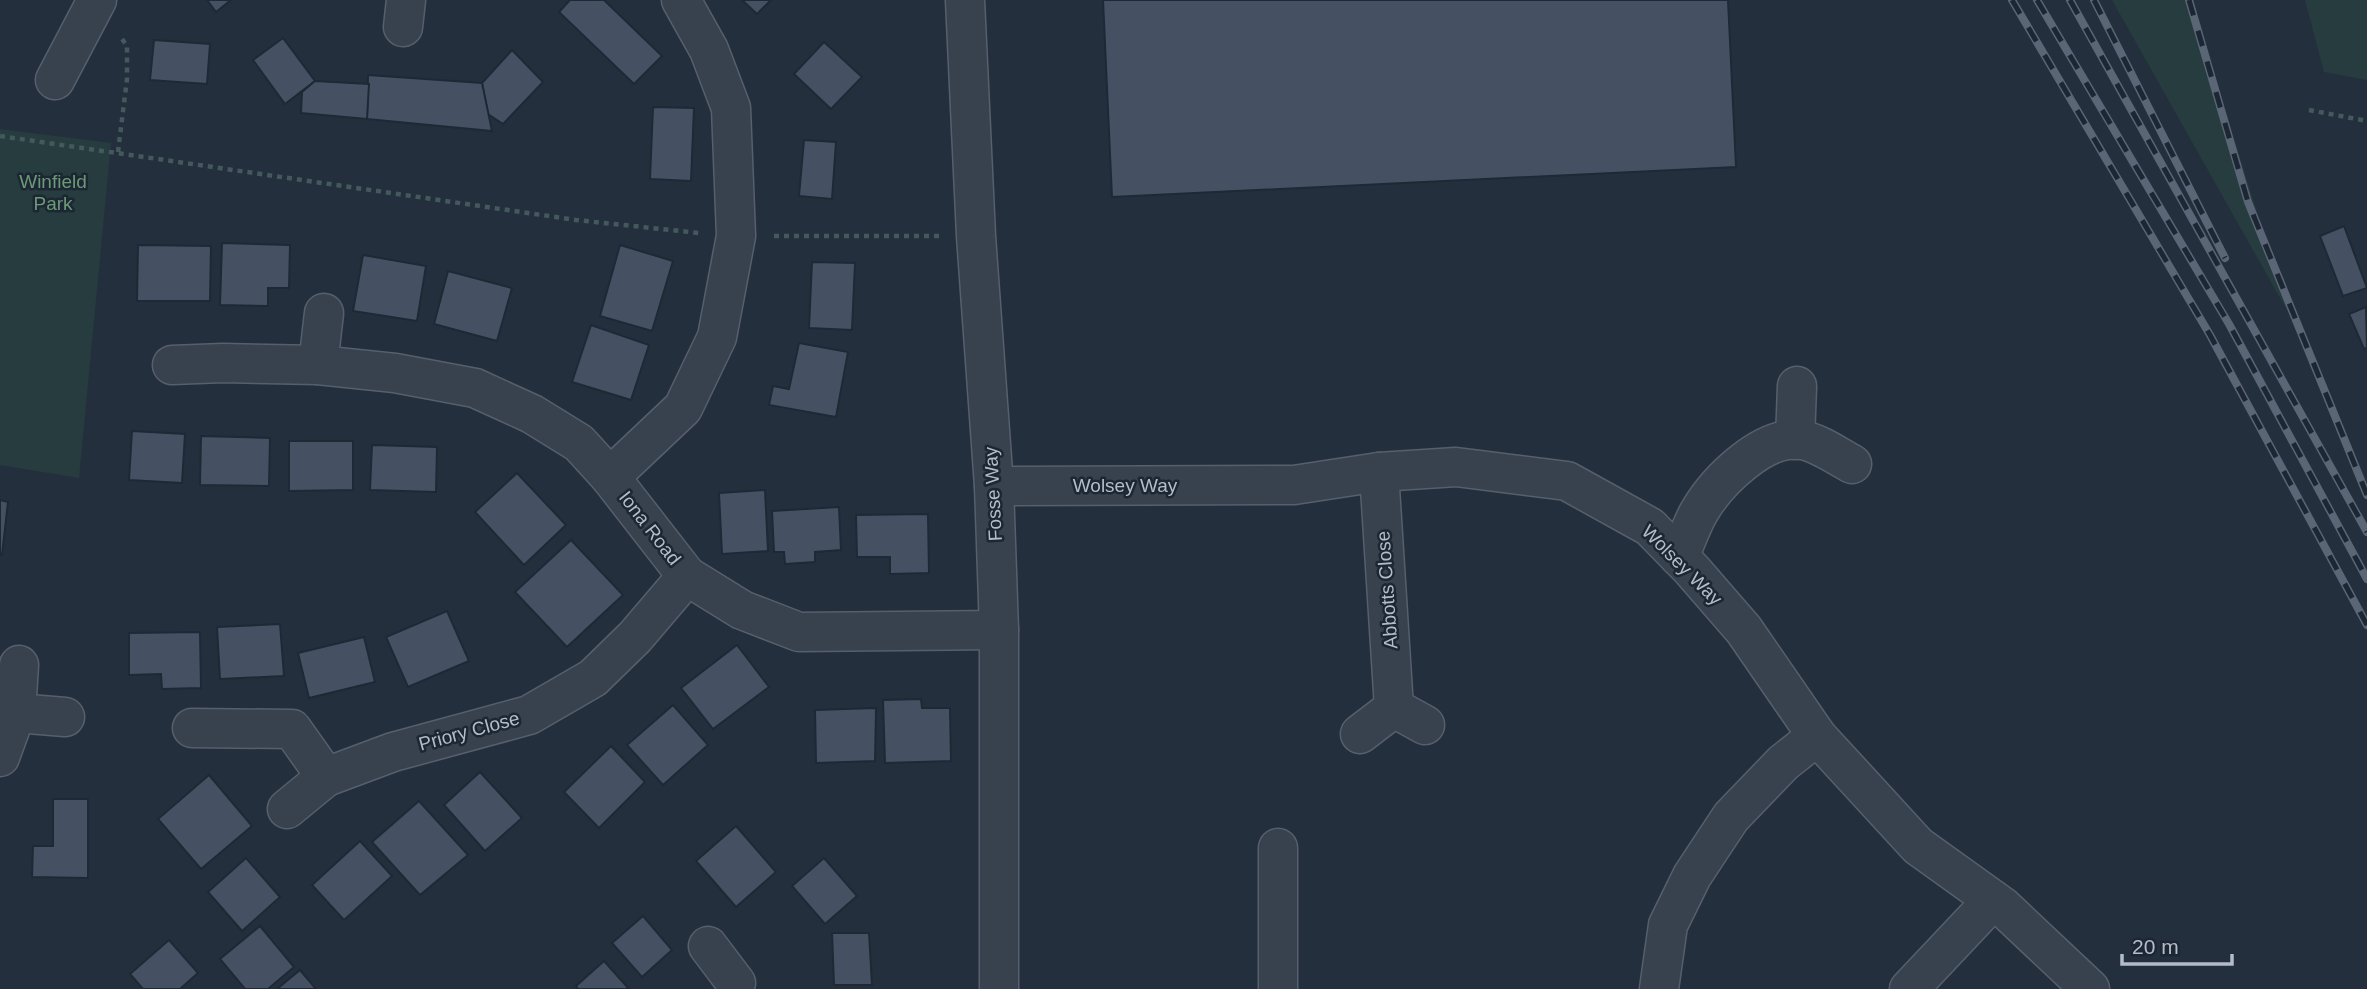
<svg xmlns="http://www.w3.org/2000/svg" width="2367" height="989" font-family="Arial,sans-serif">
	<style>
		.green { fill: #263c3f }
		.building { fill: #455162; stroke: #1f2835; stroke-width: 2 }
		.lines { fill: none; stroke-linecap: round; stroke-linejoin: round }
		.minor-casing { stroke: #565f6c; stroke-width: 41 }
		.path { stroke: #44595c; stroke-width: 4.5; stroke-dasharray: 5 5; stroke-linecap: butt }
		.minor { stroke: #38414e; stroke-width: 38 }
		.rail-casing { stroke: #5a6575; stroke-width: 8 }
		.rail { stroke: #1d2633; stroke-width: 5; stroke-dasharray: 16; stroke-linecap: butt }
		.labels { text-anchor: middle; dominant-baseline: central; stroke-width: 5; stroke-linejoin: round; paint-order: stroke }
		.park-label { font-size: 19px; fill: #6b9a76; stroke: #1d2633 }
		.street-label { font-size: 19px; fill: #b4bcc9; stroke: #1d2633 }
	</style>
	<rect width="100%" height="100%" fill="#242f3e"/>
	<g class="green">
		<polygon points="2112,0 2191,0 2288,312"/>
		<polygon points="2305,0 2367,0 2367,80 2324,72"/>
		<polygon points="0,129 111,143 79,478 0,465"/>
	</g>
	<g class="building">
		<polygon points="207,0 231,0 216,12"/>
		<polygon points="570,0 604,0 662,56 634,84 559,12"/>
		<polygon points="742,0 771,0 757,14"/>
		<polygon points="1103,0 1728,0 1736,167 1112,197"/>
		<polygon points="283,38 315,81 285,104 253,60"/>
		<polygon points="154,40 210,44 207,84 150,80"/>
		<polygon points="824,42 862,77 831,109 794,74"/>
		<polygon points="512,50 543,82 503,124 488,114 482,83"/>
		<polygon points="368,75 482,83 492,131 367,119"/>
		<polygon points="315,81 369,84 367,119 301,113 302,92"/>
		<polygon points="653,107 694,108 691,181 650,179"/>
		<polygon points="804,140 836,142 832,199 799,196"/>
		<polygon points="2344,226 2367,288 2343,296 2320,236"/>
		<polygon points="222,243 290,245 289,288 268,288 268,306 220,305"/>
		<polygon points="138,245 211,246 210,301 137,301"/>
		<polygon points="620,245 673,261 652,331 600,316"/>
		<polygon points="363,255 426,266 417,321 353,311"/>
		<polygon points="812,262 855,263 852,330 809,328"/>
		<polygon points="448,271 512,288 497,341 434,324"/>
		<polygon points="2366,307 2367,348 2364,349 2349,314"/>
		<polygon points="591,325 649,345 631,400 572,382"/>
		<polygon points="799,343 848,352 836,417 769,405 773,386 789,389"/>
		<polygon points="132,431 185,434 182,483 129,480"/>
		<polygon points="201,436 270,438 269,486 200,485"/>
		<polygon points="289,441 353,441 353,490 289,491"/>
		<polygon points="372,445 437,447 436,492 370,490"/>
		<polygon points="517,473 566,525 524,565 475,512"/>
		<polygon points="765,490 768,551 722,554 719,493"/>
		<polygon points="0,500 8,502 2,555 0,555"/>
		<polygon points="839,507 841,550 815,552 815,562 785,564 784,552 774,552 772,511"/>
		<polygon points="928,514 929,573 890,574 890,557 857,557 856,515"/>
		<polygon points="571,540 623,595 567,647 515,592"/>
		<polygon points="447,611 469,661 408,687 386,637"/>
		<polygon points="280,624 284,676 220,679 217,627"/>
		<polygon points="200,632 201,688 162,689 161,674 129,675 129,633"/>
		<polygon points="364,637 375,682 309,698 298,653"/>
		<polygon points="737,645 769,687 713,729 681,688"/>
		<polygon points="921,699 922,708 950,708 951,761 885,763 883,700"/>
		<polygon points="673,705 708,745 663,785 627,745"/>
		<polygon points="876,708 875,761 816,763 815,710"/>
		<polygon points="611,746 645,782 599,828 564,792"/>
		<polygon points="480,772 522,818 485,851 444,805"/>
		<polygon points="209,775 252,826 201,869 158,819"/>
		<polygon points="53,799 88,799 88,878 32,877 33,846 53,846"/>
		<polygon points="419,801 468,855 420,895 372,842"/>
		<polygon points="736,826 776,872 736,907 696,861"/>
		<polygon points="360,841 392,876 344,920 312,885"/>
		<polygon points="246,858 280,897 242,931 208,892"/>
		<polygon points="824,858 857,896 825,924 792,886"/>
		<polygon points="643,916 672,950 642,977 612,943"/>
		<polygon points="260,926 294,967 268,989 245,989 220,959"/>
		<polygon points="832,933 869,933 872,985 834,985"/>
		<polygon points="169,940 198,973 180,989 143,989 130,974"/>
		<polygon points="604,961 629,989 578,989 576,986"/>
		<polygon points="300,970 316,989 277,989"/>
	</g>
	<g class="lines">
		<g class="minor-casing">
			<g id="minor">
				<polyline points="965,0 976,236 994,486 999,630 999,989"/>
				<polyline points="403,27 406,0"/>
				<polyline points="55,80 97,0"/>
				<polyline points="172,365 223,363 318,365 395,373 475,388 532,414 579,443 610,477 687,576 742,610 799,632 999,630"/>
				<polyline points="318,365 324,313"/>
				<polyline points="1795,440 1797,386"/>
				<polyline points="1379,472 1394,708"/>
				<polyline points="610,477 683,408 717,337 736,236 731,108 709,50 681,0"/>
				<polyline points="994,486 1294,485 1379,472 1456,467 1567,481 1650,527 1692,570 1744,630 1817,736 1918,846 2003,907 2090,989"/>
				<path d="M1679 557C1686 542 1691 526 1699 512 1717 481 1764 434 1802 440 1819 443 1837 456 1852 464"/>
				<polyline points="16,713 65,717"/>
				<polyline points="192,728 292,729 326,777"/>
				<polyline points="1360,734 1394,708 1425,725"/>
				<polyline points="0,757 16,713 19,665"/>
				<polyline points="287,809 326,777 393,752 529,715 593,678 635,637 687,576"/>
				<polyline points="1278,848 1278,989"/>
				<polyline points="708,946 736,983"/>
				<polyline points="1659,989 1668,925 1692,876 1731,817 1783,763 1817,736"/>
				<polyline points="1909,989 1993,900"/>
			</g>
		</g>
		<g class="path">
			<polyline points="2309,110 2367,121"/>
			<polyline points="0,136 576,220 699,233"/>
			<polyline points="118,152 127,79 127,46 120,36"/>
			<polyline points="774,236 941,236"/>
		</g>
		<use href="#minor" class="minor"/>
		<g class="rail-casing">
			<g id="rail">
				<polyline points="2012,0 2210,335 2367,625"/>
				<polyline points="2037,0 2229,324 2367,579"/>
				<polyline points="2070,0 2367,532"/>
				<polyline points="2094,0 2225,258"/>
				<polyline points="2189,0 2248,202 2367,495"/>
			</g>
		</g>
		<use href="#rail" class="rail"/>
	</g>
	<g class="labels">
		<g class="park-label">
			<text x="53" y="181">Winfield<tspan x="53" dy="22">Park</tspan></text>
		</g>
		<g class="street-label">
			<text x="1125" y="485">Wolsey Way</text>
			<text transform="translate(993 494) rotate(-93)">Fosse Way</text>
			<text transform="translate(650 528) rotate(52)">Iona Road</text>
			<text transform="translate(1682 565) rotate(45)">Wolsey Way</text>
			<text transform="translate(1387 590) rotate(-94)">Abbotts Close</text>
			<text transform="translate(469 731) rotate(-15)">Priory Close</text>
		</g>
	</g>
	<path d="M2122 954v10h110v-10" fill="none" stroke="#b4bcc9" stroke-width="3.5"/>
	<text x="2132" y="954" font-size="21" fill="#b4bcc9" stroke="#1d2633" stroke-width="5" paint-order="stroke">20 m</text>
</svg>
